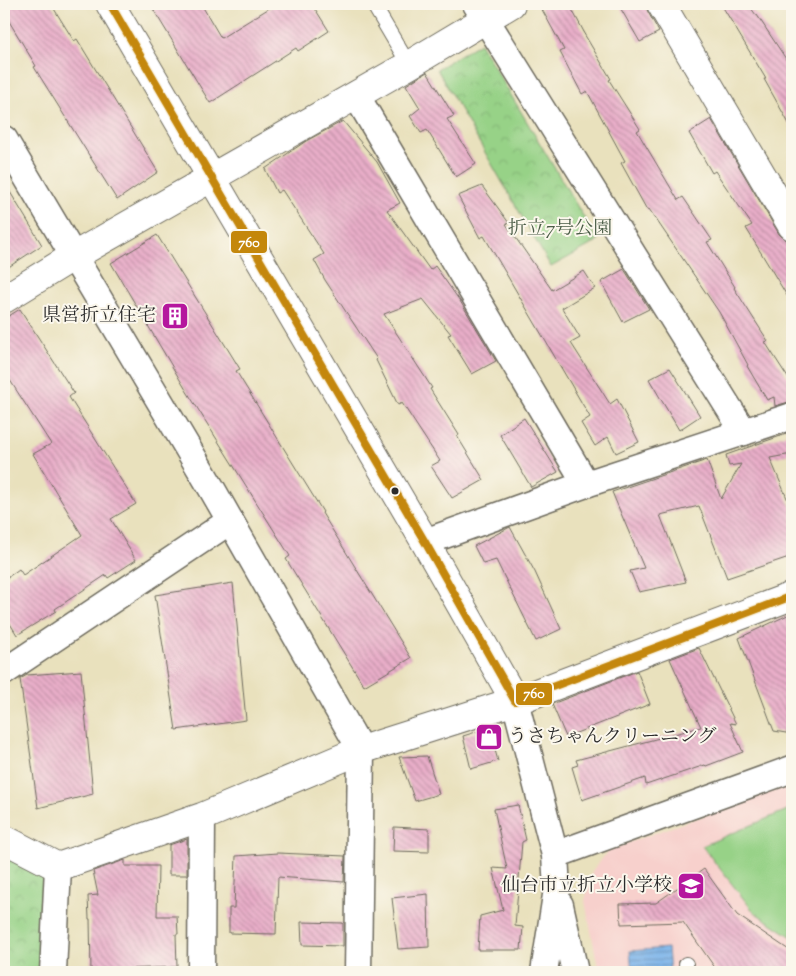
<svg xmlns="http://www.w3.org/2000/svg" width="796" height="976" font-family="'Sorts Mill Goudy','Noto Serif JP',serif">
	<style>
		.built { fill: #f7d0cc }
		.grass { fill: #97d287; stroke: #617e59 }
		.park { fill: url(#park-crowns); stroke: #617e59 }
		.water { fill: url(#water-rules); stroke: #526f8a }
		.building { fill: url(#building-back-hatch) }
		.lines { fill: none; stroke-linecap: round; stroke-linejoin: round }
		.lane-casing { stroke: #6e6b5e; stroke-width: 16 }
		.street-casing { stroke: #6e6b5e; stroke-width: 29 }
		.secondary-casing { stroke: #6e6b5e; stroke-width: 30 }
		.lane { stroke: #fff; stroke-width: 14 }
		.street { stroke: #fff; stroke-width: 26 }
		.secondary { stroke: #fff; stroke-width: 28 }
		.bus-1-casing { stroke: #fbf7ec; stroke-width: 11 }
		.bus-1 { stroke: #c4870b; stroke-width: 8 }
		.bus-dot { fill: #2b2b2b; stroke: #fbf7ec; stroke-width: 2 }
		.labels { text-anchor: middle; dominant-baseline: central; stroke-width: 4; stroke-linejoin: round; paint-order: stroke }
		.park-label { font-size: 19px; fill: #4b5d47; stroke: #fbf7ec }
		.poi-label { font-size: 19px; fill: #2b2b2b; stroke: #fbf7ec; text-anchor: end }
		.line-badge { stroke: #fbf7ec; stroke-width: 2 }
		.badge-label { font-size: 14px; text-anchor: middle; font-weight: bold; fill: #fff }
	</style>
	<defs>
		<pattern id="park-crowns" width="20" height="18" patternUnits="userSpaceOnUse" patternTransform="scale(1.25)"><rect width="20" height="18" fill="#97d287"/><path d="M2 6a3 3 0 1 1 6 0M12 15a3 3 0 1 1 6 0" fill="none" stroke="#82b475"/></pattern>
		<pattern id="water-rules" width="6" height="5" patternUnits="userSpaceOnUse" patternTransform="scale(1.25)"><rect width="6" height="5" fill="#7ab3ea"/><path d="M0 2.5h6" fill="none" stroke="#6492be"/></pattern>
		<pattern id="building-back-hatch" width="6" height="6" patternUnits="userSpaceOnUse" patternTransform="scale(1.25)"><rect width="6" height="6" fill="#e9aec9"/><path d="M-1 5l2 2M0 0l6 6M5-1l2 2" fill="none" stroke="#bd8ea3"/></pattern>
	</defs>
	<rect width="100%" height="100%" fill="#fbf7ec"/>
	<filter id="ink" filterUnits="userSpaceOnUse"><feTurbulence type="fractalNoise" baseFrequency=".02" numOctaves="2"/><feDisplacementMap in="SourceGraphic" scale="10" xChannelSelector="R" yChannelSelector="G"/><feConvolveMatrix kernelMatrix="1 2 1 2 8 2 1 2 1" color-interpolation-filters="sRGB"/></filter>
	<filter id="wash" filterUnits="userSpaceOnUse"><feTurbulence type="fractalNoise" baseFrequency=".0096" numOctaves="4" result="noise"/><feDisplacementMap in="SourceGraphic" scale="20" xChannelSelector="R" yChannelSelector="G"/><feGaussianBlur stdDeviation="1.12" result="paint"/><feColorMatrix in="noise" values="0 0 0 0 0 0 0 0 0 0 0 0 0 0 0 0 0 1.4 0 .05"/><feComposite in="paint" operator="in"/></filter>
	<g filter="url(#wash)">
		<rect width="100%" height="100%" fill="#e9e1bd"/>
		<polygon class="built" points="792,784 792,972 599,972 585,901 592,871 610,849"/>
		<polygon class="grass" points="792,808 792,937 754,912 702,846"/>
		<g class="park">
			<polygon points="480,43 598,241 551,267 437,69"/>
			<polygon points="4,849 44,870 47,940 44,972 4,972"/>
		</g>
		<polygon class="water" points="668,948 670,972 632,972 630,951"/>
		<g id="blocks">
			<g class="building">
				<polygon points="4,4 51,4 74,41 77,39 158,172 117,200 34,67 36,66 4,13"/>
				<polygon points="150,4 201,4 221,38 276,4 312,4 329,31 298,51 296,48 210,103"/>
				<polygon points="539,4 569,4 584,32 583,32 611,79 609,80 640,129 637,131 678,200 683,197 712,240 707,242 735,287 734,288 768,341 765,342 792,384 792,401 775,406 774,397 767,400 747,366 748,365 719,312 649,209 647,210 621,163 625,161 587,91 582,94 560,52 564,50"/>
				<polygon points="618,4 645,4 648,12 659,32 640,42"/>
				<polygon points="721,4 748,4 756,15 757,15 786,59 792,72 792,129 764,79 766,79"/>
				<polygon points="427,72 454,116 447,119 476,164 456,177 427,130 421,133 410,116 420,108 406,85"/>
				<polygon points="711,119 779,234 784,239 788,241 792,246 792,304 746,228 752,225 715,171 712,173 689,133"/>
				<polygon points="343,121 377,162 400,203 387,210 430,270 435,266 460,301 496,361 472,374 448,335 451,334 423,299 384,314 432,388 430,389 459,435 457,436 484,480 452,498 431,466 440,461 402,403 398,405 376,360 377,359 325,280 314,260 324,254 282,190 277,193 265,169 306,141"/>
				<polygon points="4,182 42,245 4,270"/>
				<polygon points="482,186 509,223 506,224 552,290 584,271 595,288 562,308 580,338 571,343 610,404 617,399 639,442 616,453 608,437 595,446 581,423 590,417 484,236 480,238 458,196"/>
				<polygon points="157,235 240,369 236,371 323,512 322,513 411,658 364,686 286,559 290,556 186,390 111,263"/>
				<polygon points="624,269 649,309 623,322 601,282"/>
				<polygon points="20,309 74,393 69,397 136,504 111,519 136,560 108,578 106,575 55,609 56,611 17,635 4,614 4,580 19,569 23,575 82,535 33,454 51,444 4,371 4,319"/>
				<polygon points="670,368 700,416 679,430 649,379"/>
				<polygon points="524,418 558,472 531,487 500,435"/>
				<polygon points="792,432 792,454 770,458 792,510 792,556 727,578 699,506 660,515 686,582 639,592 630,571 644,568 612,492 707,460 721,499 741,464 729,466 726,455"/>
				<polygon points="510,527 535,572 561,629 536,641 496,560 483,564 474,546"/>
				<polygon points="233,583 246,720 176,730 155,595"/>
				<polygon points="792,613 792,734 774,731 739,638"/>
				<polygon points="699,648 736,724 730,723 743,752 706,766 705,765 646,785 645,778 582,800 572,767 578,765 576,760 701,727 670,659"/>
				<polygon points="81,671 93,794 38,808 20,679 27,675"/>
				<polygon points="637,671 650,704 566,737 552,704"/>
				<polygon points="489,728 498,761 471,769 463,736"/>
				<polygon points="427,756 439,794 415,801 399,757"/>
				<polygon points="518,805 526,840 522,842 515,926 523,927 521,950 478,950 480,916 503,910 493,868 507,869 494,809"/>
				<polygon points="394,827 429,829 429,852 393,851"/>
				<polygon points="187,839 187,875 169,875 169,845"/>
				<polygon points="278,853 345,856 344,882 278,877 276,934 229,933 229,908 234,908 236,856"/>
				<polygon points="125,860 125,866 158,866 157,916 177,916 178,934 176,934 177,967 124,969 124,972 91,972 90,919 89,919 88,896 98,895 93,871"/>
				<polygon points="704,869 737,915 792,952 792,972 718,972 683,922 621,924 620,904 656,903"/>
				<polygon points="428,894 429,947 398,949 392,898"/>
				<polygon points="301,922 343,923 343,946 302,945"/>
			</g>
		</g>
	</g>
	<g filter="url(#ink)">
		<use href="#blocks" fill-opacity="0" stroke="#6e6b5e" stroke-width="1"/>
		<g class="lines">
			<g class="lane-casing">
				<g id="lane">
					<polyline points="373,4 409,65"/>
					<polyline points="686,964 687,972"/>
				</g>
			</g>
			<g class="street-casing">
				<g id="street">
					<polyline points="476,4 744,432"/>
					<polyline points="356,95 586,484"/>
					<polyline points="4,139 212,489 361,750 358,972"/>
					<polyline points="425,542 586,484 792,416"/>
					<polyline points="4,672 230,521"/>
					<polyline points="515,701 555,855 557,889 544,972"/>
					<polyline points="555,855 792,769"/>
					<polyline points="560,905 575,972"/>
					<polyline points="53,972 58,867"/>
					<polyline points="201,972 202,817"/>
				</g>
			</g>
			<g class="secondary-casing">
				<g id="secondary">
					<polyline points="110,4 425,542 515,701"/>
					<polyline points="661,4 792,226"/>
					<polyline points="4,299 74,256 409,65 511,4"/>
					<polyline points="4,839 58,867 202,817 361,750 515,701 792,596"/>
				</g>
			</g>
			<use href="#lane" class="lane"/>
			<use href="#street" class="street"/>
			<use href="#secondary" class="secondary"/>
			<g class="bus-1-casing">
				<polyline id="bus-1" points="110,4 425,542 515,701 792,596"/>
			</g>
			<use href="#bus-1" class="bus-1"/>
		</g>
	</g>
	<defs>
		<g id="building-square" transform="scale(1.4375)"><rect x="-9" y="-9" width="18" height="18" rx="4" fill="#b5179e" stroke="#fbf7ec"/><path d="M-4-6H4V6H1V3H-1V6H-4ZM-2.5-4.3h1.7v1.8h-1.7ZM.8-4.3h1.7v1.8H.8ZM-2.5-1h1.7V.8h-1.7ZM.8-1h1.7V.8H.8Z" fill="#fff"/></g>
		<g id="shop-square" transform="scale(1.4375)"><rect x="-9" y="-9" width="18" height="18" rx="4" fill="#b5179e" stroke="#fbf7ec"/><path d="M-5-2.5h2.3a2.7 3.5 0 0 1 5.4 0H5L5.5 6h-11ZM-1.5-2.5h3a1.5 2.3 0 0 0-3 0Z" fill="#fff"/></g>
		<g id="school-square" transform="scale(1.4375)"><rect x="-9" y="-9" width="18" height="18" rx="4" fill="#b5179e" stroke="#fbf7ec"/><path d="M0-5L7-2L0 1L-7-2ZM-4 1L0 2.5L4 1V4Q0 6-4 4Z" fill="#fff"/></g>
	</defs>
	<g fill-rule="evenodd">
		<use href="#building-square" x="175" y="316"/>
		<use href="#shop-square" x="489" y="737"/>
		<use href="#school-square" x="691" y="886"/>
	</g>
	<circle class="bus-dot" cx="395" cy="491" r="4.5"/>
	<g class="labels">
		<g class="park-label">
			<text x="560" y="229">折立7号公園</text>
		</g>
		<g class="poi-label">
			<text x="156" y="316">県営折立住宅</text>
			<text x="508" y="737" text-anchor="start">うさちゃんクリーニング</text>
			<text x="672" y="886">仙台市立折立小学校</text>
		</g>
	</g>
	<g class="line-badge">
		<rect x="230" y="230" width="38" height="24" rx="5" fill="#c4870b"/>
		<rect x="515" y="682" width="38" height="24" rx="5" fill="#c4870b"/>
	</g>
	<g class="badge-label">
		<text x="249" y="247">760</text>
		<text x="534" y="698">760</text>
	</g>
	<rect width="796" height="976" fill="none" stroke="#fbf7ec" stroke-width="20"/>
</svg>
